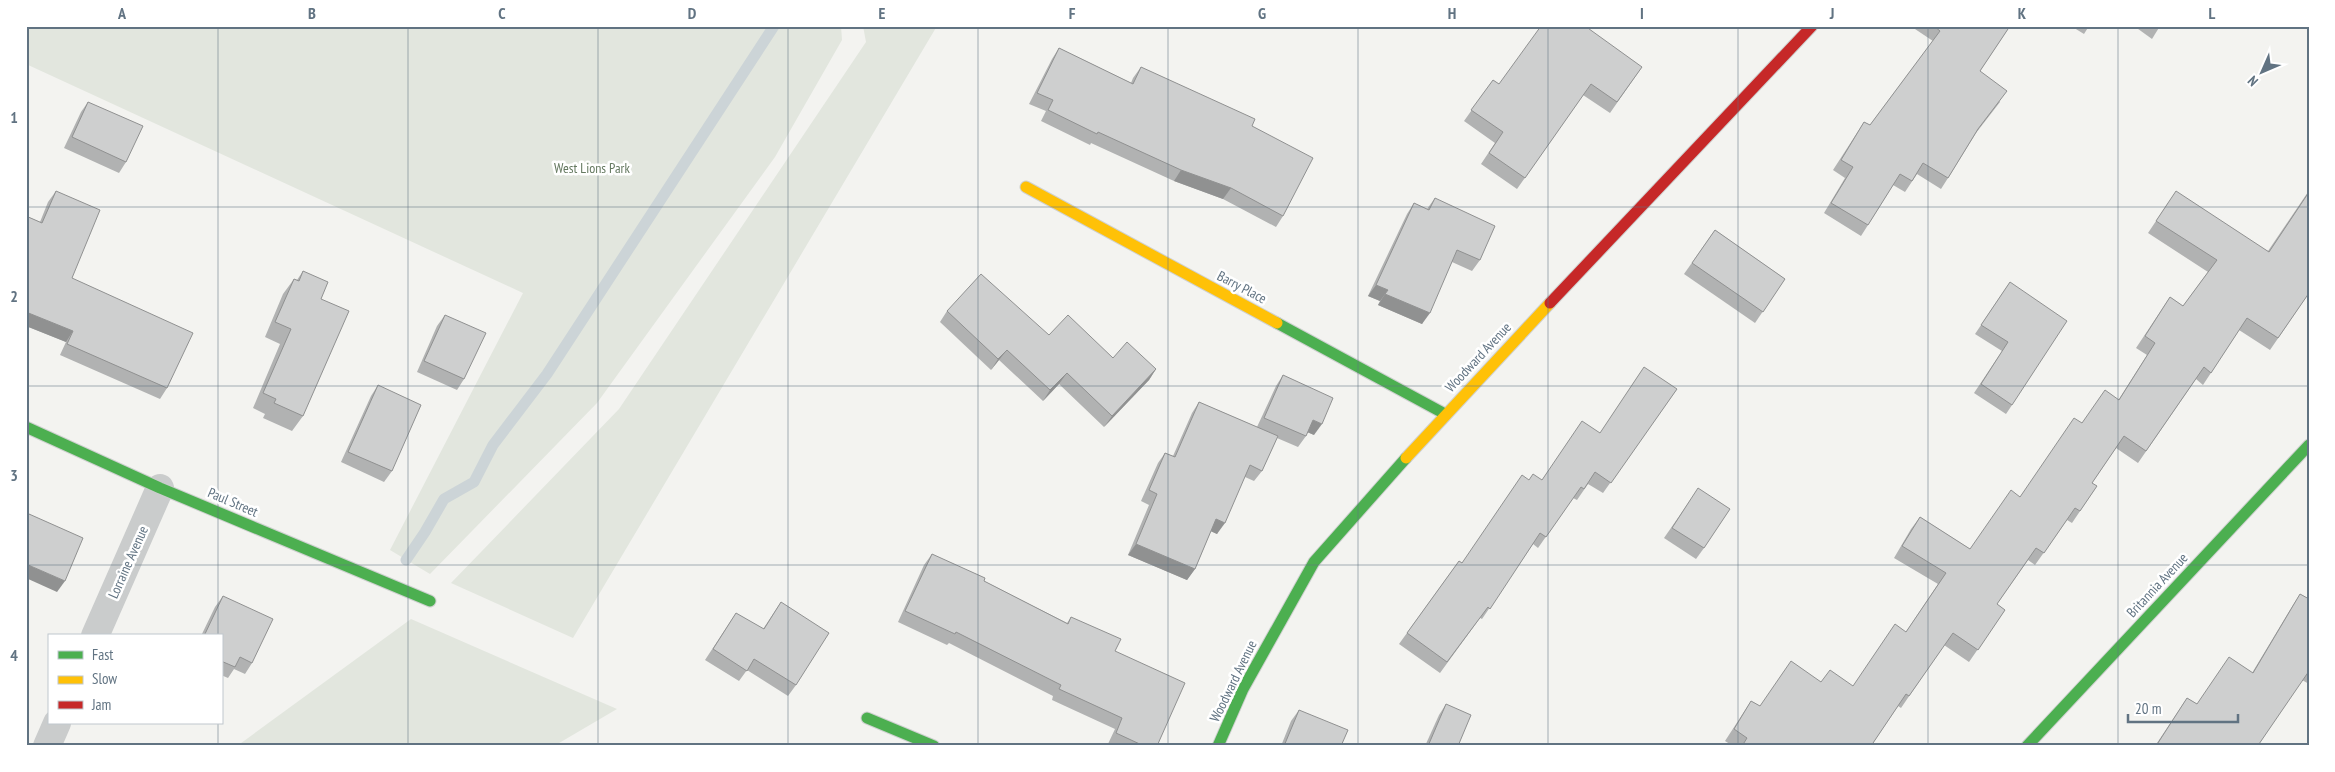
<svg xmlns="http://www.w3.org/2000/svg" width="2335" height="772" font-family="'PT Sans Narrow',sans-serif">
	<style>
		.green { fill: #e2e6de }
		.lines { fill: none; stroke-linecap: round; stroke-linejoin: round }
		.stream { stroke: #ccd4d7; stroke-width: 11 }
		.fast-casing { stroke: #cfd1d0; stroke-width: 13 }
		.slow-casing { stroke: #cfd1d0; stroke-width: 13 }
		.jam-casing { stroke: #cfd1d0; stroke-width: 13 }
		.street { stroke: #cacccc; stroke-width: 28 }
		.fast { stroke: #4caf50; stroke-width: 11 }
		.slow { stroke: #ffc107; stroke-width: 11 }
		.jam { stroke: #c62828; stroke-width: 11 }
		.wall { fill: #b1b2b2 }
		.shaded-wall { fill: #909191 }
		.building { fill: #cecfcf; stroke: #909191 }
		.grid { fill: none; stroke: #617382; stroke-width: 1; stroke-opacity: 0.55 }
		.labels { text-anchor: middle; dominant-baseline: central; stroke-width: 5; stroke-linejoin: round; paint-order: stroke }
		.park-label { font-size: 14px; fill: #657960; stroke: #fff }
		.street-label { font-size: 14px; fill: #617382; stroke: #fff }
		.neatline { fill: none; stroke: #617382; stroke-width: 2 }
		.grid-label { font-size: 16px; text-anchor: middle; font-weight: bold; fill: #617382 }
	</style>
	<rect width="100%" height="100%" fill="#f3f3f0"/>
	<g class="green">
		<polygon points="26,26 841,26 842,40 775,157 597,403 430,574 390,550 523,293 26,64"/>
		<polygon points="863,26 937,26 573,638 451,583 619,409 866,42"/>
		<polygon points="411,619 617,709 554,746 237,746"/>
	</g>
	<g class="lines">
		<polyline class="stream" points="406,560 425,532 444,499 474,482 493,445 547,374 774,26"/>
		<g class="fast-casing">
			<g id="fast">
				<polyline points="1277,323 1445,414"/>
				<polyline points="26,427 160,488 430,601"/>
				<polyline points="867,718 934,746"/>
				<polyline points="1218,746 1243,689 1314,562 1406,458"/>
				<polyline points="2027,746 2309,445"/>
			</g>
		</g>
		<g class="slow-casing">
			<g id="slow">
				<polyline points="1026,187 1277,323"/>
				<polyline points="1406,458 1550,303"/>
			</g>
		</g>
		<g class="jam-casing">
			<polyline id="jam" points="1550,303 1812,26"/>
		</g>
		<g class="street">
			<polyline points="95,636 160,488"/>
			<polyline points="47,746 57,723"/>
		</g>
		<use href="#fast" class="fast"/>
		<use href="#slow" class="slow"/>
		<use href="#jam" class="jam"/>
	</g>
	<g class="wall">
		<polygon points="1913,26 2010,26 1980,71 2000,102 1976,133 1948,178 1941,189 1917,174 1905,192 1893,185 1868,225 1861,236 1824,213 1845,178 1833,170 1864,122 1870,125 1933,41 1912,27"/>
		<polygon points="2071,26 2089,26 2084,34"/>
		<polygon points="2134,26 2160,26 2152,39"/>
		<polygon points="1059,48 1131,83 1133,78 1141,67 1252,126 1283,216 1276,227 1223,199 1174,181 1091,143 1090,145 1041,121 1046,111 1029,104 1052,59"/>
		<polygon points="1642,67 1610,113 1583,95 1517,189 1481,164 1495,143 1464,121 1493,80 1499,84"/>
		<polygon points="88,102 126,162 119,173 64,148 81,112"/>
		<polygon points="56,191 72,278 167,388 160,399 60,355 66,342 26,326 26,216 40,222 48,202"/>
		<polygon points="2308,192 2309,293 2270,350 2239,330 2203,385 2196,379 2138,463 2116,448 2092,483 2097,486 2072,523 2067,520 2035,565 2028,560 1997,604 2005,610 1969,662 1944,645 1901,708 1898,706 1871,746 1733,746 1725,741 1751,701 1760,706 1821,682 1853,686 1906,632 1938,584 1894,558 1911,529 1920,517 1970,549 2020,497 2082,423 2119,399 2147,355 2136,348 2170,297 2183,306 2208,272 2148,233 2168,203 2268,251"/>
		<polygon points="1435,198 1480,260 1472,271 1452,262 1422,324 1378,305 1380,301 1368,296 1407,214 1414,203 1427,209"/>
		<polygon points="1715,230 1785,279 1755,323 1684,274"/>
		<polygon points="303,271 321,299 303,416 292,431 263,418 265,414 253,408 280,344 265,337 283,294 294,279 297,280"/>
		<polygon points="2010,282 2012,405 2006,414 1974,393 2002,351 1975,334"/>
		<polygon points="947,311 1049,335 1113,358 1156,369 1149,380 1104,427 1059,384 1043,401 999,360 991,370 940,322"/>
		<polygon points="445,315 464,379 457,390 417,372 437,326"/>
		<polygon points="1283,375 1314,435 1307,432 1306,436 1298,447 1277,438 1262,471 1254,481 1245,477 1217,534 1211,531 1195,569 1187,580 1128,555 1149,505 1141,501 1158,463 1165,453 1173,456 1192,413 1199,402 1257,427 1276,386"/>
		<polygon points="378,385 392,471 384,482 341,462 371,396"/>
		<polygon points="1677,389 1603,493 1588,484 1577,500 1573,498 1538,548 1533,544 1482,619 1480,618 1440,673 1399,644 1459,561 1462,563 1529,480 1542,480 1600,433"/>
		<polygon points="1691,499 1704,548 1696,559 1664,538"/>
		<polygon points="932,554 984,581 1067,623 1071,617 1115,651 1157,746 1113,746 1108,744 1115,729 1052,700 1053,696 949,643 947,645 898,622 924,565"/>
		<polygon points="2300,594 2309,599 2309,684 2302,680 2259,744 2261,746 2155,746 2187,698 2197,704 2252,673 2293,605"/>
		<polygon points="223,596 252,663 245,674 234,669 228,678 221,675 221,636 201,636 215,607"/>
		<polygon points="781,602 796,685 788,696 747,670 739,681 705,660 736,613 763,629"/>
		<polygon points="1446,704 1458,746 1425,746 1439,715"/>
		<polygon points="1299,710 1341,746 1281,746 1291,721"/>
	</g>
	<g class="shaded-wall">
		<polygon points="1181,170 1231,188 1223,199 1174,181"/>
		<polygon points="1376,285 1388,290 1380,301 1368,296"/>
		<polygon points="1385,294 1430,313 1422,324 1378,305"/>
		<polygon points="26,312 73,331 66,342 26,326"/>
		<polygon points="1007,350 991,370 998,359"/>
		<polygon points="1156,369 1149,380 1104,427 1112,416"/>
		<polygon points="1067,373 1059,384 1043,401 1050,390"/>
		<polygon points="1313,420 1322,424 1314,435 1305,431"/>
		<polygon points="1216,519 1225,523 1217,534 1208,530"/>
		<polygon points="1136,544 1195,569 1187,580 1128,555"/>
		<polygon points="26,564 65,581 57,592 26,578"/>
	</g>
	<g class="building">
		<polygon points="1541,26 1585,26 1642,67 1617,102 1591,84 1525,178 1489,153 1503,132 1471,110 1493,80 1499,84"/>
		<polygon points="1934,26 2010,26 1980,71 2007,91 1978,129 1948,178 1923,163 1912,181 1900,174 1868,225 1831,203 1853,167 1841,160 1864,122 1870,125 1940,31"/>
		<polygon points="1059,48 1133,84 1141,67 1255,119 1252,126 1313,158 1283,216 1231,188 1181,170 1098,132 1097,134 1048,110 1053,100 1037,93"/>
		<polygon points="88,102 143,126 126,162 72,137"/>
		<polygon points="56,191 100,210 72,278 193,333 167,388 67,344 73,331 26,312 26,216 42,223"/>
		<polygon points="2176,191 2269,252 2309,192 2309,293 2278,338 2247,318 2211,373 2204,367 2146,451 2124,436 2092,483 2097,486 2080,511 2075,508 2044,553 2036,548 1997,604 2005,610 1978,650 1953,633 1909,696 1906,694 1871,746 1742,746 1747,738 1734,729 1751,701 1760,706 1791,661 1821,682 1830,670 1853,686 1895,624 1906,632 1946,573 1902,546 1920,517 1970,549 2011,490 2020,497 2074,418 2082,423 2105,390 2119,400 2155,343 2145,336 2170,297 2183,306 2217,260 2156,221"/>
		<polygon points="1435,198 1495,226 1480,260 1457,250 1430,313 1385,294 1388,290 1376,285 1414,203 1429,210"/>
		<polygon points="1715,230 1785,279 1763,312 1692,263"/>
		<polygon points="303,271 328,282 321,299 349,311 303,416 274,403 276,399 263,393 291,329 275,322 294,279 299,281"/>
		<polygon points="981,274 1049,335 1068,315 1113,358 1127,342 1156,369 1112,416 1067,373 1050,390 1007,350 998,359 947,311"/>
		<polygon points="2010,282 2067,321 2012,405 1981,384 2008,342 1981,325"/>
		<polygon points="445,315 486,333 464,379 424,361"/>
		<polygon points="1644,367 1677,389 1611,483 1595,472 1584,489 1581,487 1546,537 1540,533 1490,609 1488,607 1447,662 1407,633 1459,561 1462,563 1522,475 1529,480 1533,474 1542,480 1582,421 1600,433"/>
		<polygon points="1283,375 1333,398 1322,424 1313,420 1306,436 1264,418"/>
		<polygon points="378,385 421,405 392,471 348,452"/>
		<polygon points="1199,402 1278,436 1262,471 1250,465 1225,523 1216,519 1195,569 1136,544 1157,494 1149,490 1165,453 1175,457"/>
		<polygon points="1698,488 1730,509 1704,548 1672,528"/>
		<polygon points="29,514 83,538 65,581 26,564 26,516 28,516"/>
		<polygon points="932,554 985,578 984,581 1068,624 1071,617 1121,639 1115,651 1185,683 1157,746 1144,746 1116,733 1122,718 1059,689 1061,685 956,632 955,634 905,611"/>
		<polygon points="2300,594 2309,599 2309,671 2259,744 2261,746 2156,746 2187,698 2197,704 2229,657 2253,673"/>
		<polygon points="223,596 273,619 252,663 240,657 235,667 221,661 221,636 204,636"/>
		<polygon points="781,602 829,633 796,685 754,659 747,671 713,649 736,613 764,629"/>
		<polygon points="1446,704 1471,715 1458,746 1428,746"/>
		<polygon points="1299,710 1348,730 1341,746 1284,746"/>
	</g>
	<path class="grid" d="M218 26V636M408 26V746M598 26V746M788 26V746M978 26V746M1168 26V746M1358 26V746M1548 26V746M1738 26V746M1928 26V746M2118 26V746M26 207H2309M26 386H2309M26 565H2309M218 723V746"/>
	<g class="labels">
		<g class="park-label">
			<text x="592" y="168">West Lions Park</text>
		</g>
		<g class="street-label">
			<text transform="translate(1242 287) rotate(28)">Barry Place</text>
			<text transform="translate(1478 357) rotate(-47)">Woodward Avenue</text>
			<text transform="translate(233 502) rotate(23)">Paul Street</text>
			<text transform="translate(128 562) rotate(-66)">Lorraine Avenue</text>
			<text transform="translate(2157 585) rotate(-47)">Britannia Avenue</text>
			<text transform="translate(1233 681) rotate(-64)">Woodward Avenue</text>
		</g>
	</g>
	<rect width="2335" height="772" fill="none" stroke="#ffffff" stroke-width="55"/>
	<rect x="48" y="634" width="175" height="90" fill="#ffffff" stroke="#c0c7cd"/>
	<rect x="58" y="651" width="25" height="8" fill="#4caf50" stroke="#c0c7cd"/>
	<text x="92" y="660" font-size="15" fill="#617382">Fast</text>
	<rect x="58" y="676" width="25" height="8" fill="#ffc107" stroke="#c0c7cd"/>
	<text x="92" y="684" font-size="15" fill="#617382">Slow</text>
	<rect x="58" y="701" width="25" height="8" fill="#c62828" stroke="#c0c7cd"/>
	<text x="92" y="710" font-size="15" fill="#617382">Jam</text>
	<g transform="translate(2262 72) rotate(225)" stroke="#ffffff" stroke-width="4" paint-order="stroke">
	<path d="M0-4L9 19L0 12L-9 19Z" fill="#617382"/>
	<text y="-8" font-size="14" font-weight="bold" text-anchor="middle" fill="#617382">N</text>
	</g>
	<path d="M2128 714v8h110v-8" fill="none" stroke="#617382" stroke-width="2.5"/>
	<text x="2135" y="714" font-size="15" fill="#617382" stroke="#ffffff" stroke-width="4" paint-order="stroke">20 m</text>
	<rect x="28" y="28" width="2280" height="716" class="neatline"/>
	<g class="grid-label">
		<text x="122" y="19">A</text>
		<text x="312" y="19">B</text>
		<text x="502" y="19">C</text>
		<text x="692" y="19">D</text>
		<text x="882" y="19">E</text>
		<text x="1072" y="19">F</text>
		<text x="1262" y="19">G</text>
		<text x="1452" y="19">H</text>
		<text x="1642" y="19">I</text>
		<text x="1832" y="19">J</text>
		<text x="2022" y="19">K</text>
		<text x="2212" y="19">L</text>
		<text x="14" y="123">1</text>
		<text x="14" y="302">2</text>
		<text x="14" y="481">3</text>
		<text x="14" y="661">4</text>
	</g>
</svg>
